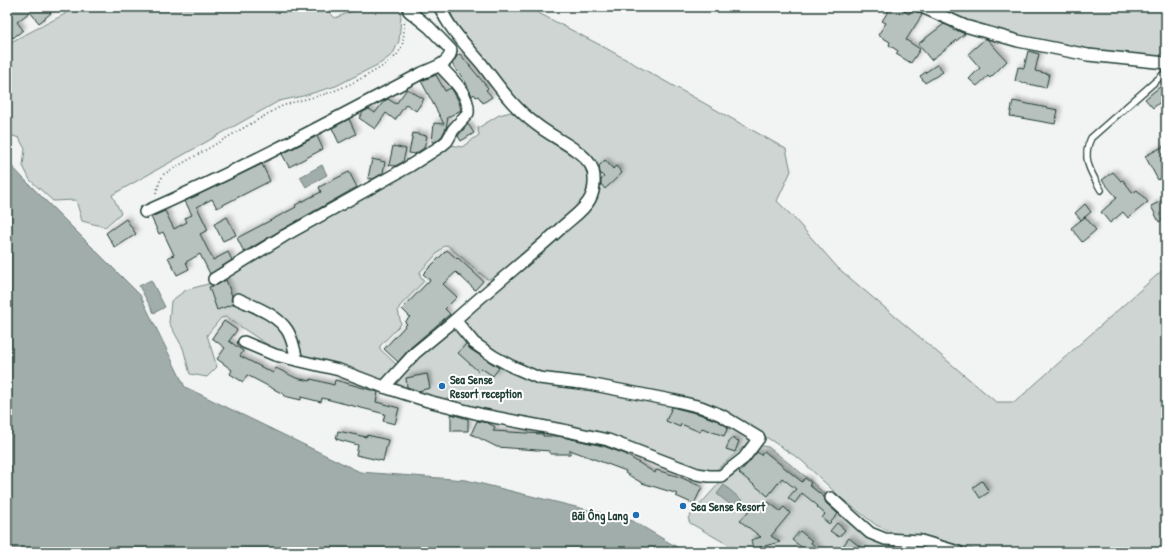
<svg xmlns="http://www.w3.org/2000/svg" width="1173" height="559" font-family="'Patrick Hand',sans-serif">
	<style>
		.green { fill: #ced5d3; stroke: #768984 }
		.water { fill: #a1adaa; stroke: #6d807b }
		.building { fill: #b7c1bd; stroke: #1f3d34; filter: url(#shadow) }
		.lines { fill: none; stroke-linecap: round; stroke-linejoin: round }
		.service-casing { stroke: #1f3d34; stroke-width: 8 }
		.minor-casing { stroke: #1f3d34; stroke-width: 14 }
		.path { stroke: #1f3d34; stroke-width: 1.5; stroke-dasharray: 1 3; stroke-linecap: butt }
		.service { stroke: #fff; stroke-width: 5.5 }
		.minor { stroke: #fff; stroke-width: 11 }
		.poi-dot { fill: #1f6fb2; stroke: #fff; stroke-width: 1.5 }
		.labels { text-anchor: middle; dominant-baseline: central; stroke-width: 4; stroke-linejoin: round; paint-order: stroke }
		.poi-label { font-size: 12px; font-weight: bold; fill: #1f3d34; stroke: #fff; text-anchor: start }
	</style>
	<defs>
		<filter id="shadow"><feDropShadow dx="3" dy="-3" stdDeviation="2" flood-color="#0004"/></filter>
	</defs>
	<rect width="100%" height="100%" fill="#f2f3f3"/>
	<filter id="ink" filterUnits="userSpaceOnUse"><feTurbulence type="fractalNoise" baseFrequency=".025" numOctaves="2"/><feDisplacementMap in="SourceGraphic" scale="8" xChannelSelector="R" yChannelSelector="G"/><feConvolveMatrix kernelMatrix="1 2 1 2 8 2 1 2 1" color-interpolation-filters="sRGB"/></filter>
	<g filter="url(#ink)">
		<g class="green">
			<polygon points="65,7 324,7 335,18 363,7 396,7 400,10 401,17 399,41 393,54 381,63 336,86 303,96 279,101 112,195 121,213 105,227 82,221 76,200 53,201 30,180 23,166 25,149 19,138 7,134 7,44 65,14"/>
			<polygon points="449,7 527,7 602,46 786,149 791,171 777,201 793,217 838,268 996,402 1015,402 1166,267 1166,552 976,552 972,549 920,534 903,537 876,525 841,498 801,460 760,433 715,471 699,471 641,450 485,413 396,387 394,380 406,365 587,210 597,176 514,97 454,21"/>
			<polygon points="934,7 1166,7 1166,58 1103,51 1042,41 982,27"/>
			<polygon points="511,112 583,163 590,179 587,196 575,210 520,258 492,279 487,279 447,245 444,246 420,272 420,275 424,281 400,306 398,310 401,324 380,346 380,349 396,364 396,369 385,381 378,381 332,362 274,349 226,317 221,318 207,335 217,367 207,377 190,374 183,348 169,323 171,301 186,290 215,282 451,145 462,147 479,135 478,128 499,115"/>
			<polygon points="758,445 768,447 810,480 846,514 881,538 932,549 939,552 741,552 690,523 688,518 722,480 726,480"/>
		</g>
		<g class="water">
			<polygon points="7,161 23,178 140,295 185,387 360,472 466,480 633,521 685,552 7,552"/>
			<polygon points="322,165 327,175 306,187 300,177"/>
			<polygon points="151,280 165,307 154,313 139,286"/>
			<polygon points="724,485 744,502 737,510 717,494"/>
		</g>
		<g class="building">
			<polygon points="7,7 46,7 51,13 39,23 30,12 17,22 23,30 13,38 7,30"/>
			<polygon points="891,7 898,7 909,14 913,7 915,7 917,11 922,15 906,40 920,49 911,63 896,54 898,51 889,45 890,42 878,35 886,23 882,21"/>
			<polygon points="944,24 951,27 954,31 956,30 965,34 931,60 918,44"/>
			<polygon points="985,39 987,39 1007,61 990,78 988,76 977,86 969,79 980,68 968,54"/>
			<polygon points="1028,51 1039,54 1035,71 1049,74 1046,88 1015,81 1018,67 1024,68"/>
			<polygon points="460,54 488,88 486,90 492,97 483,103 478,96 476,97 474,94 472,96 465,81 452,64 457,56"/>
			<polygon points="938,64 943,72 925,83 920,76"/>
			<polygon points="436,75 445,91 451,88 453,91 459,102 461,110 448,117 446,128 442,136 435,142 432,142 434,123 444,124 421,81"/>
			<polygon points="1166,82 1166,97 1153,108 1145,99"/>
			<polygon points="407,89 424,99 416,111 406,104 395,120 386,113 375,129 359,118 363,112 369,109 375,113 384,101 388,99 396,104"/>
			<polygon points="1013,101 1058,110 1055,124 1010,116"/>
			<polygon points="349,119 356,134 339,143 332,128"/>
			<polygon points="468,124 474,133 461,141 458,136"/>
			<polygon points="413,133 427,136 424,148 415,154 409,153"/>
			<polygon points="317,136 323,149 289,167 282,154"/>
			<polygon points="1166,145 1166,175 1158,180 1145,156"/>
			<polygon points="393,146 406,149 403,162 395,166 389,165"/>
			<polygon points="372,159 385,162 383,173 373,179 368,178"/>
			<polygon points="605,160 613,169 616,166 622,173 605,189 601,184 601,180 604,177 600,173 599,166"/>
			<polygon points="262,164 270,181 217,208 212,199 197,207 208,230 200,234 213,260 228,252 232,260 210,274 200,254 186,262 189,269 177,275 168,257 174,255 163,232 159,234 151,217 165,211 174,229 187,222 185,218 192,215 185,201"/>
			<polygon points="349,172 357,187 281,230 244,252 237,238 296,207 295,205 321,192 319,187"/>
			<polygon points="1113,172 1121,181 1123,180 1133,193 1137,190 1148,202 1128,218 1123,212 1110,223 1101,212 1117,198 1102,180"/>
			<polygon points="1166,199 1166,218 1159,222 1151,206"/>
			<polygon points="1085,204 1091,212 1081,220 1075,213"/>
			<polygon points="227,217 236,235 223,241 214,224"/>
			<polygon points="1085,217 1096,230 1082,242 1071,228"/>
			<polygon points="126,219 136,234 115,248 106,233"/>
			<polygon points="447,250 457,259 458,258 483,281 475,290 456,272 443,284 457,297 445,309 450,314 410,348 398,362 384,349 407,324 405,322 410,317 402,309 430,280 423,274"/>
			<polygon points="226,280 232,296 231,300 234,304 217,310 209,287 217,285"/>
			<polygon points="224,321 237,330 229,341 243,351 240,356 273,373 276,368 296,378 310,381 311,379 334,385 335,380 378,392 376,402 399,408 395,424 383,421 385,414 322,398 321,402 301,397 301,400 284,396 285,395 247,375 243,382 230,374 232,370 217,359 225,348 212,338"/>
			<polygon points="466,344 470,349 499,368 493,376 481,368 478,371 458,353"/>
			<polygon points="427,374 430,388 418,391 407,387 406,378"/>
			<polygon points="672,407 699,414 718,421 728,427 724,436 702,428 700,432 681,424 680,427 666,421"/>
			<polygon points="451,414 468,419 468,431 451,431"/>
			<polygon points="477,421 488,423 495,427 493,431 543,434 543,436 558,436 603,446 625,454 655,473 656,470 680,477 702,487 694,504 676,496 678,494 642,483 625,473 626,471 570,450 570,454 550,454 550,451 497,447 471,434"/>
			<polygon points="338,431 366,437 367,435 388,440 383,461 356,455 358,445 336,439"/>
			<polygon points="731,438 739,441 735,452 726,449"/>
			<polygon points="764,451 802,482 805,478 811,483 809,485 824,497 826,503 838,514 829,524 822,518 825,514 817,507 818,506 802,493 795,503 788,498 796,489 782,478 768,496 739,473 749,462 757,452 761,455"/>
			<polygon points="982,481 989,492 980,498 973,487"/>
			<polygon points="768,502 780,511 784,507 790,513 771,536 780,542 753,549 751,540 761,537 740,521 754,505 761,510"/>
			<polygon points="837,523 845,530 839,537 830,531"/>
			<polygon points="800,531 812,541 811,543 822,552 808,552 792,540"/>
			<polygon points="849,538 866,552 849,552 842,547"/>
		</g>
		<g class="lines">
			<g class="service-casing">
				<path id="service" d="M1101 190C1091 173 1081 158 1091 138L1166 72"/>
			</g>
			<g class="minor-casing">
				<g id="minor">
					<polyline points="922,7 965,26 1018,41 1088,55 1166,63"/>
					<path d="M145 212C240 170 331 121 422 73 433 68 450 64 451 50L429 27 409 11 411 7"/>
					<path d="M214 279 284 236 408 167 441 146 447 141 451 134 453 130 468 113C470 94 451 78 440 66"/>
					<path d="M238 299C255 307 276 314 287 330 293 339 294 350 297 360"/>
					<polyline points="244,342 275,355 339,370 384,387 415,353 455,320"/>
					<path d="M384 387 428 401 483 415 567 431 608 440 697 474 709 476H721L744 458 759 438 721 415 701 407 676 401 589 384 539 378 511 366 493 356 474 343 455 320C489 289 526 260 560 229 569 220 584 211 590 199 595 190 596 173 590 164 580 149 552 137 537 125 513 108 498 85 481 63 466 45 449 29 440 7"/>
					<polyline points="831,498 870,533 885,539 921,541 958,552"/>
				</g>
			</g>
			<path class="path" d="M156 193 160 181 164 174 278 108C293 101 309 99 325 94 344 88 363 78 380 68 387 63 396 58 400 50 405 42 403 29 405 20"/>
			<use href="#service" class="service"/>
			<use href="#minor" class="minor"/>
		</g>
	</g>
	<g class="poi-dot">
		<circle cx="442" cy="386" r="4"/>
		<circle cx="683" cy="506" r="4"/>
		<circle cx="636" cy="515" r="4"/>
	</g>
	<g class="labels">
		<g class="poi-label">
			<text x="450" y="379">Sea Sense<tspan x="450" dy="14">Resort reception</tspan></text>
			<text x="691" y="506">Sea Sense Resort</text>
			<text x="628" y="515" text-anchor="end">Bãi Ông Lang</text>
		</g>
	</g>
	<rect width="1173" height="559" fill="none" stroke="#fff" stroke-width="24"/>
	<rect x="12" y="12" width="1149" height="535" fill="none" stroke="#1f3d34" stroke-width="1.5" filter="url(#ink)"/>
</svg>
